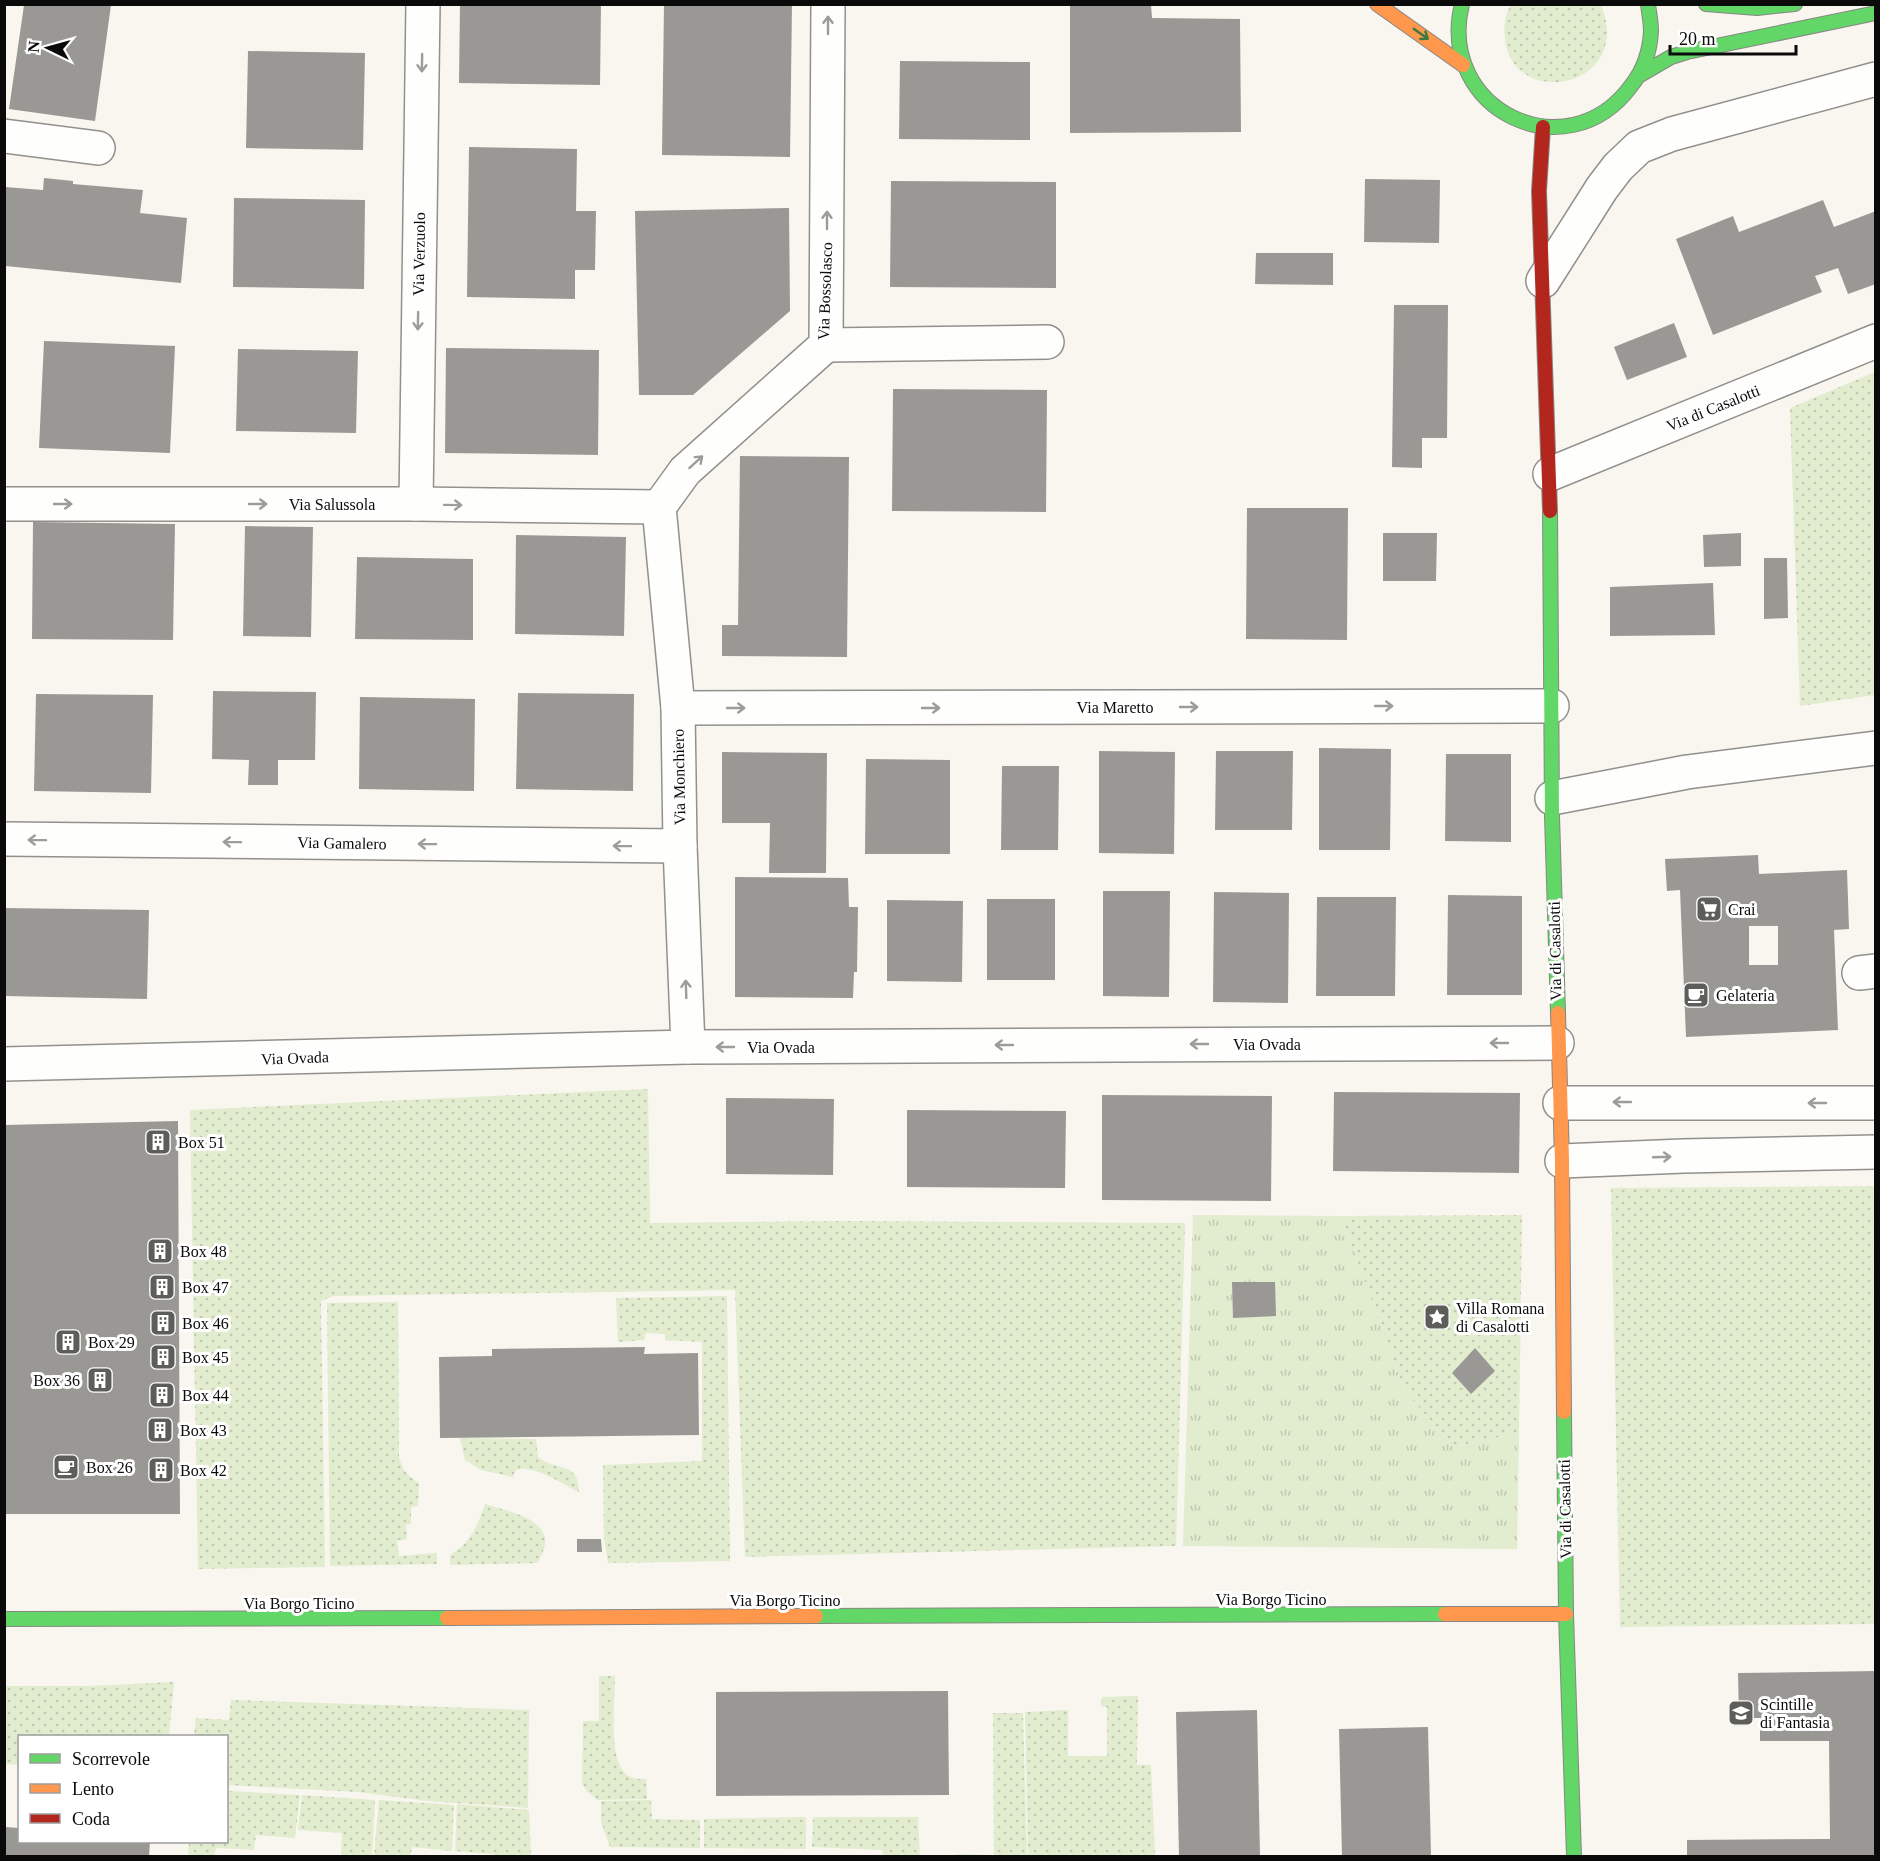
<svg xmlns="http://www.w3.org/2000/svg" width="1880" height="1861" font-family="Georgia,serif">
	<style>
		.grass { fill: url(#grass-dots) }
		.park { fill: url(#park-tufts) }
		.building { fill: #9a9894; fill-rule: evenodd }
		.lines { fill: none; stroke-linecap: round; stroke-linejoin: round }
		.street-casing { stroke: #91908d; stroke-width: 36 }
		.fast-casing { stroke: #888783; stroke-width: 16 }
		.slow-casing { stroke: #888783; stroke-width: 16 }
		.jam-casing { stroke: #888783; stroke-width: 16 }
		.street { stroke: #fefefc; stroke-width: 33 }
		.fast { stroke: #63d668; stroke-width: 14 }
		.slow { stroke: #ff974d; stroke-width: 14 }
		.jam { stroke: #b3261e; stroke-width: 14 }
		.oneway { stroke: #9c9c9b }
		.oneway2 { stroke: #3b7a3e }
		.labels { text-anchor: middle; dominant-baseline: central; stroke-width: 6; stroke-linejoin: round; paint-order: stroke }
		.street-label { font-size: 16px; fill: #0a0a0a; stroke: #fff }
		.poi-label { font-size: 16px; fill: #0a0a0a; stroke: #fff; text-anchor: start }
	</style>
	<defs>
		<pattern id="grass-dots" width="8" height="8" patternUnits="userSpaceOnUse" patternTransform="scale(1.5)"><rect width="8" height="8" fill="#e2eccf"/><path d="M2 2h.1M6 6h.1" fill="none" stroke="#c1c9b0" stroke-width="1.8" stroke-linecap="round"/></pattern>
		<pattern id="park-tufts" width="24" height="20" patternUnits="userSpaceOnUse" patternTransform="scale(1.5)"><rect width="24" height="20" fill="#e2eccf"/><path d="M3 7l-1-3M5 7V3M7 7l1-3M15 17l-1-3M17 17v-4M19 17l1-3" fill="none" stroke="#c1c9b0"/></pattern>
	</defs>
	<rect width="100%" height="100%" fill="#f8f6ee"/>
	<g class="grass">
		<path d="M1511 4 1601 5C1634 85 1520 110 1506 45 1503 31 1504 17 1511 4Z"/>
		<polygon points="1875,372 1875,695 1800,706 1790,408"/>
		<polygon points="648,1089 650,1223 842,1221 1185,1223 1176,1546 745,1557 735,1290 333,1296 321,1301 325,1567 198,1569 190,1110"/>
		<polygon points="1875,1186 1875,1624 1620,1627 1611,1188"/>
		<polygon points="1522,1215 1519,1433 1453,1447 1404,1390 1341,1216"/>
		<polygon points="727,1296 730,1561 608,1563 604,1538 603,1465 702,1461 702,1342 665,1340 665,1334 646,1333 644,1340 618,1342 616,1298"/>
		<path d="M398 1302 399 1457C402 1470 408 1476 419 1483L418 1506 411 1507V1524L406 1525 407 1539 397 1541 399 1556 437 1553V1564L330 1566 327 1303Z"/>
		<path d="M460 1438 536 1439 538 1457C555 1472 579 1460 579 1492 564 1485 531 1462 515 1471L513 1477 481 1470 465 1460Z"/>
		<path d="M485 1504C513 1513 565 1521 537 1563L450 1565V1555C470 1544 478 1525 485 1504Z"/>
		<path d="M599 1676H615C615 1700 608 1753 624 1772 630 1779 638 1779 646 1779L647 1799 597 1800 586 1790 582 1783 583 1721H599Z"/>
		<polygon points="174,1682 169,1736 20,1736 19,1765 5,1764 5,1686 91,1686"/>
		<polygon points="1138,1696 1137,1765 1151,1765 1155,1856 1028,1856 1025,1712 1068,1710 1068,1756 1107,1756 1107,1707 1101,1706 1102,1697"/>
		<polygon points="231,1700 529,1710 528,1808 428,1801 358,1792 227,1785 226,1736 194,1736 196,1718 229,1720"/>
		<polygon points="993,1713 1023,1713 1027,1856 956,1856 956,1854 994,1855"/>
		<polygon points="227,1791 300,1795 295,1838 256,1835 254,1850 216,1848 214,1856 188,1856 189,1842 226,1842"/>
		<polygon points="302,1795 375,1800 372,1856 341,1855 342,1833 298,1830"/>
		<polygon points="379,1800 454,1805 452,1851 412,1847 410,1856 374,1856"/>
		<polygon points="651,1800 652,1819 700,1820 700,1848 610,1847 601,1822 601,1801"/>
		<polygon points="457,1804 529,1810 531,1856 494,1856 493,1854 455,1851"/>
		<polygon points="806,1817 806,1849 704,1848 704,1819"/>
		<polygon points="813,1817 918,1817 920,1856 882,1856 883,1850 812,1847"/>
	</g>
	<polygon class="park" points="1193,1215 1341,1216 1404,1390 1453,1447 1519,1433 1517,1549 1183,1546"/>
	<g class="building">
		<polygon points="460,4 601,4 600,85 459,83"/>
		<polygon points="664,4 792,4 790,157 662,155"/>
		<polygon points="24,5 111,5 95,121 9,109"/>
		<polygon points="1070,5 1151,5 1152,18 1240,19 1241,132 1070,133"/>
		<polygon points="248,51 365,53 363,150 246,148"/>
		<polygon points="900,61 1030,62 1030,140 899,139"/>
		<polygon points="469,147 577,149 576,211 596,211 595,270 575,270 575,299 467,297"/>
		<polygon points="44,178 73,181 73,184 143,190 140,213 187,218 181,283 5,266 5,187 43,190"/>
		<polygon points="1365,179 1440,180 1439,243 1364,242"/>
		<polygon points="891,181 1056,182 1056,288 890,287"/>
		<polygon points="234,198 365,200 364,289 233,287"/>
		<polygon points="1823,200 1834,227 1876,211 1876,284 1848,294 1838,268 1815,276 1822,292 1713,335 1676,239 1733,216 1739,232"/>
		<polygon points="789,208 790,311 693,395 639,395 635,211"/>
		<polygon points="1256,253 1333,253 1333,285 1255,284"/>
		<polygon points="1394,305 1448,305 1447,438 1422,438 1422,468 1392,467"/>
		<polygon points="1674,323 1687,357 1627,380 1614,347"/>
		<polygon points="44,341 175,346 170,453 39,448"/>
		<polygon points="446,348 599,350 598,455 445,453"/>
		<polygon points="238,349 358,351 356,433 236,431"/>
		<polygon points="893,389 1047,390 1046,512 892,511"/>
		<polygon points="740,456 849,457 847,657 722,656 722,625 738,625"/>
		<polygon points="1247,508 1348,508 1347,640 1246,639"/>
		<polygon points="33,522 175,524 173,640 32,639"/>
		<polygon points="245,526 313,527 311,637 243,636"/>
		<polygon points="1383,533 1437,533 1436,581 1383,581"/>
		<polygon points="1741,533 1741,566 1704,567 1703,535"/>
		<polygon points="516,535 626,537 624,636 515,634"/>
		<polygon points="357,557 473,559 473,640 355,639"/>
		<polygon points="1764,558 1787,558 1788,618 1764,619"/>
		<polygon points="1713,583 1715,635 1610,636 1610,587"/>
		<polygon points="213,691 316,692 315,760 278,760 278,785 248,785 249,760 212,759"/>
		<polygon points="518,693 634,694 633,791 516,789"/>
		<polygon points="36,694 153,695 151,793 34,791"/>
		<polygon points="360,697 475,699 474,791 359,789"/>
		<polygon points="1319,748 1391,749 1390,850 1319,850"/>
		<polygon points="1099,751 1175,752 1174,854 1099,853"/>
		<polygon points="1216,751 1293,751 1292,830 1215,830"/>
		<polygon points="722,752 827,753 826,873 769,873 770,823 722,823"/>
		<polygon points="1446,754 1511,754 1511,842 1445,841"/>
		<polygon points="866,759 950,760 950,854 865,854"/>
		<polygon points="1002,766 1059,766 1058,850 1001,850"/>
		<path d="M1758 855 1759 874 1847 870 1849 929 1834 930 1838 1030 1686 1037 1680 890 1667 891 1665 859ZM1749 926H1778V965H1749Z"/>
		<polygon points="735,877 848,878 849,907 858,907 857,972 854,972 853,998 735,997"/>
		<polygon points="1103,891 1170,891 1169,997 1103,996"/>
		<polygon points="1214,892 1289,893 1288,1003 1213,1002"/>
		<polygon points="1448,895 1522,896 1522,995 1447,995"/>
		<polygon points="1317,897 1396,897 1395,996 1316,996"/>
		<rect x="987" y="899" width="68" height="81"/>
		<polygon points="887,900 963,901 962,982 887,981"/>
		<polygon points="4,908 149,910 147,999 4,996"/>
		<polygon points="1334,1092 1520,1093 1519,1173 1333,1171"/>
		<polygon points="1102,1095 1272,1096 1271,1201 1102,1200"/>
		<polygon points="726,1098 834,1099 833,1175 726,1174"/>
		<polygon points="907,1110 1066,1111 1065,1188 907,1187"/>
		<polygon points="178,1121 180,1514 4,1514 4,1125"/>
		<polygon points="1232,1282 1275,1282 1276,1316 1233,1318"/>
		<polygon points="645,1347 644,1354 698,1353 699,1435 440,1438 439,1357 492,1356 492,1349"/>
		<polygon points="1475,1348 1495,1371 1471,1394 1452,1373"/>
		<polygon points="577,1539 601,1539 602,1552 577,1552"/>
		<polygon points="1876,1671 1876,1856 1687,1856 1687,1840 1830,1839 1829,1741 1760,1741 1760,1718 1739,1718 1738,1673"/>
		<polygon points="948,1691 949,1795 716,1796 716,1692"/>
		<polygon points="1257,1710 1260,1856 1179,1856 1176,1712"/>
		<polygon points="1428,1727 1431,1856 1342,1856 1339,1729"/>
		<polygon points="4,1827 20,1828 20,1842 150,1842 149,1856 4,1856"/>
	</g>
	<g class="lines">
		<g class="street-casing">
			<g id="street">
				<polyline points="4,136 98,148"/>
				<polyline points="1543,281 1602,188 1618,167 1639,147 1672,134 1876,79"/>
				<polyline points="826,345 1047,342"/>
				<polyline points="1550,474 1876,341"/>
				<polyline points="4,504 416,504 659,507"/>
				<polyline points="416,504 423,4"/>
				<polyline points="659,507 685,471 826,345 828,4"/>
				<polyline points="659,507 678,708 680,846 688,1047"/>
				<polyline points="678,708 1552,706"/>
				<polyline points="1552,798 1687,772 1876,748"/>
				<polyline points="4,839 680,846"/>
				<polyline points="1859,973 1876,971"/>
				<polyline points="4,1064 688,1047 1557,1043"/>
				<polyline points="1560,1103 1876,1103"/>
				<polyline points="1562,1161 1683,1156 1876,1152"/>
			</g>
		</g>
		<g class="fast-casing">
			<g id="fast">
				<path d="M1462 4C1436 110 1567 173 1631 86 1643 71 1650 51 1651 31 1651 22 1649 13 1648 4"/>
				<polyline points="1706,4 1757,8 1795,4"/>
				<polyline points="1640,75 1671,57 1687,52 1876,13"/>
				<polyline points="1550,511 1552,816 1558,1013"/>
				<polyline points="1564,1412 1566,1614 1574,1856"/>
				<polyline points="816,1616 1445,1614"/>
				<polyline points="4,1619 447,1618"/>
			</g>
		</g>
		<g class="slow-casing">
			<g id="slow">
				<polyline points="1377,4 1463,65"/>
				<polyline points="1558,1013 1562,1161 1564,1412"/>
				<polyline points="1445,1614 1566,1614"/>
				<polyline points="447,1618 816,1616"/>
			</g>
		</g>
		<g class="jam-casing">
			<polyline id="jam" points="1543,127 1539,191 1550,511"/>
		</g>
		<use href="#street" class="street"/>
		<use href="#fast" class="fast"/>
		<use href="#slow" class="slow"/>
		<use href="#jam" class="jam"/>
	</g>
	<defs><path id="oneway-shaft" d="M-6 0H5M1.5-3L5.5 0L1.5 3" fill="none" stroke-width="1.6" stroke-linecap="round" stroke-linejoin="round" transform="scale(1.5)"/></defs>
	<g class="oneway">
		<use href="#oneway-shaft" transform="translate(828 25) rotate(-90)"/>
		<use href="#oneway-shaft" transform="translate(422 63) rotate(91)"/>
		<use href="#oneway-shaft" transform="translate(827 220) rotate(-90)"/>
		<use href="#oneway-shaft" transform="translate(418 321) rotate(91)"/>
		<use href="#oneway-shaft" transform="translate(696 462) rotate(-42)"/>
		<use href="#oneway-shaft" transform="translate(63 504)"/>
		<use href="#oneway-shaft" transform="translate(258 504)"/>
		<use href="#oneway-shaft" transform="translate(453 505) rotate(1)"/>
		<use href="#oneway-shaft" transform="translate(1384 706)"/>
		<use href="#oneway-shaft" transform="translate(1189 707)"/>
		<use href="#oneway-shaft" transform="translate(736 708)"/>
		<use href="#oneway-shaft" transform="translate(931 708)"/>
		<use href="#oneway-shaft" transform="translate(37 840) rotate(-179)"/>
		<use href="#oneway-shaft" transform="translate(232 842) rotate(-179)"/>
		<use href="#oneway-shaft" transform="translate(427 844) rotate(-179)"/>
		<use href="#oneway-shaft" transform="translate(622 846) rotate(-179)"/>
		<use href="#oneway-shaft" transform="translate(686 989) rotate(-92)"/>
		<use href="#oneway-shaft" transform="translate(1499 1043) rotate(180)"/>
		<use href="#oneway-shaft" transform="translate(1199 1044) rotate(180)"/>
		<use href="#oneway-shaft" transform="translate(1004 1045) rotate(180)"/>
		<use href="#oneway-shaft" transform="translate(725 1047) rotate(180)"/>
		<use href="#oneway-shaft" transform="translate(1622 1102) rotate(180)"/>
		<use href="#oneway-shaft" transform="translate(1817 1103) rotate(-180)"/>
		<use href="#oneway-shaft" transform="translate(1662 1157) rotate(-2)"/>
	</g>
	<use class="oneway2" href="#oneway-shaft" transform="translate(1421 34) rotate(35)"/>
	<defs>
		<g id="supermarket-square" transform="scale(1.35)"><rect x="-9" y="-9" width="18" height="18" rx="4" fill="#5d5d5a" stroke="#fff"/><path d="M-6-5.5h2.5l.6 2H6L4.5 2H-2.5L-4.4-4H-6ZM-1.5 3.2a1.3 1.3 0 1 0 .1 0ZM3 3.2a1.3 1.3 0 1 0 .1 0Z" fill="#fff"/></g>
		<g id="cafe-square" transform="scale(1.35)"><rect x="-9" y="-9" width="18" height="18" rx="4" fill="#5d5d5a" stroke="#fff"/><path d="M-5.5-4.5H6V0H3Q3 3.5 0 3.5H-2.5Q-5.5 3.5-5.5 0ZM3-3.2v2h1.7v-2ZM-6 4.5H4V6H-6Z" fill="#fff"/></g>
		<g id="building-square" transform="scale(1.35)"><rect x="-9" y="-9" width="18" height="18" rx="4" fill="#5d5d5a" stroke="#fff"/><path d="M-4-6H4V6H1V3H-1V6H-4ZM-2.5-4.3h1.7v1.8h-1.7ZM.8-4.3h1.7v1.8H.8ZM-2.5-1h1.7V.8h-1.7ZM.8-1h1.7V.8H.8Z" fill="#fff"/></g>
		<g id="sight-square" transform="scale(1.35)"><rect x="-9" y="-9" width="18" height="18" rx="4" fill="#5d5d5a" stroke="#fff"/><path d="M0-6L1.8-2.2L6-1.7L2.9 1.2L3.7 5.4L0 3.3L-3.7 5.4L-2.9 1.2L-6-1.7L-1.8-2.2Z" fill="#fff"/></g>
		<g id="school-square" transform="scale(1.35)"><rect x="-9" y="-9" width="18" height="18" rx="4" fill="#5d5d5a" stroke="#fff"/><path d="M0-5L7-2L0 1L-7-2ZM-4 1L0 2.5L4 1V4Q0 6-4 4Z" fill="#fff"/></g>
	</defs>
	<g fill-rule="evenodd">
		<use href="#supermarket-square" x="1709" y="909"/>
		<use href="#cafe-square" x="1696" y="995"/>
		<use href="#building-square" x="158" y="1142"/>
		<use href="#building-square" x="160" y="1251"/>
		<use href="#building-square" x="162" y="1287"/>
		<use href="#sight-square" x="1437" y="1317"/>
		<use href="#building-square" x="163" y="1323"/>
		<use href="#building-square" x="68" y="1342"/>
		<use href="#building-square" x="163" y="1357"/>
		<use href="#building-square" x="100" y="1380"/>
		<use href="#building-square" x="162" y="1395"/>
		<use href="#building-square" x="160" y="1430"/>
		<use href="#cafe-square" x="66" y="1467"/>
		<use href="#building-square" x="161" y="1470"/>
		<use href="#school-square" x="1741" y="1713"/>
	</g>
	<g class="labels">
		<g class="street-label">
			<text transform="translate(419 254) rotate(-89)">Via Verzuolo</text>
			<text transform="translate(825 291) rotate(-88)">Via Bossolasco</text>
			<text transform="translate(1713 408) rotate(-22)">Via di Casalotti</text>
			<text x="332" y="504">Via Salussola</text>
			<text x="1115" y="707">Via Maretto</text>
			<text transform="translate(679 777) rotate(-91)">Via Monchiero</text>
			<text transform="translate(342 843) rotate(1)">Via Gamalero</text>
			<text transform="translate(1555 951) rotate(-91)">Via di Casalotti</text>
			<text x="1267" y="1044">Via Ovada</text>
			<text x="781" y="1047">Via Ovada</text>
			<text transform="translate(295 1058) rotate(-2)">Via Ovada</text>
			<text transform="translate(1565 1509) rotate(-91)">Via di Casalotti</text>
			<text x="1271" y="1599">Via Borgo Ticino</text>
			<text x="785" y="1600">Via Borgo Ticino</text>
			<text x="299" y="1603">Via Borgo Ticino</text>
		</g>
		<g class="poi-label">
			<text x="1728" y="909">Crai</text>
			<text x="1716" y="995">Gelateria</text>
			<text x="178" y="1142">Box 51</text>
			<text x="180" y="1251">Box 48</text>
			<text x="182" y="1287">Box 47</text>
			<text x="1456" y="1308">Villa Romana<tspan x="1456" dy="18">di Casalotti</tspan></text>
			<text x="182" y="1323">Box 46</text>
			<text x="88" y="1342">Box 29</text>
			<text x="182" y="1357">Box 45</text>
			<text x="80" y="1380" text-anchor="end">Box 36</text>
			<text x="182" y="1395">Box 44</text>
			<text x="180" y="1430">Box 43</text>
			<text x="86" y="1467">Box 26</text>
			<text x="180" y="1470">Box 42</text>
			<text x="1760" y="1704">Scintille<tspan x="1760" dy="18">di Fantasia</tspan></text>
		</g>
	</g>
	<rect width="1880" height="1861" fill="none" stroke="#0a0a0a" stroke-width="12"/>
	<rect x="18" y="1735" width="210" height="108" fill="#ffffff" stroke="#9d9d9d" stroke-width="1.5"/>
	<rect x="30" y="1754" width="30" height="9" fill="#63d668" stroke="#9d9d9d" stroke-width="1.5"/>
	<text x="72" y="1765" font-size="18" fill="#0a0a0a">Scorrevole</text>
	<rect x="30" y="1784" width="30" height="9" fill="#ff974d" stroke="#9d9d9d" stroke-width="1.5"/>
	<text x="72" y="1795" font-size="18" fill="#0a0a0a">Lento</text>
	<rect x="30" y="1814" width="30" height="9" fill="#b3261e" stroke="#9d9d9d" stroke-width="1.5"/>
	<text x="72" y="1825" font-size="18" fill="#0a0a0a">Coda</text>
	<g transform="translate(48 48) rotate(275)" stroke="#ffffff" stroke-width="4.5" paint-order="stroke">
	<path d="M0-4.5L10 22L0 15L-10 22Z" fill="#0a0a0a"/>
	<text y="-9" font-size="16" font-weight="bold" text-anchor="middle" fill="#0a0a0a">N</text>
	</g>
	<path d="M1670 45v9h126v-9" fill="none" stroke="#0a0a0a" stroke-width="3"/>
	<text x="1679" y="45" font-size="18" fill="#0a0a0a" stroke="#ffffff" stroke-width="4.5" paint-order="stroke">20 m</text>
</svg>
